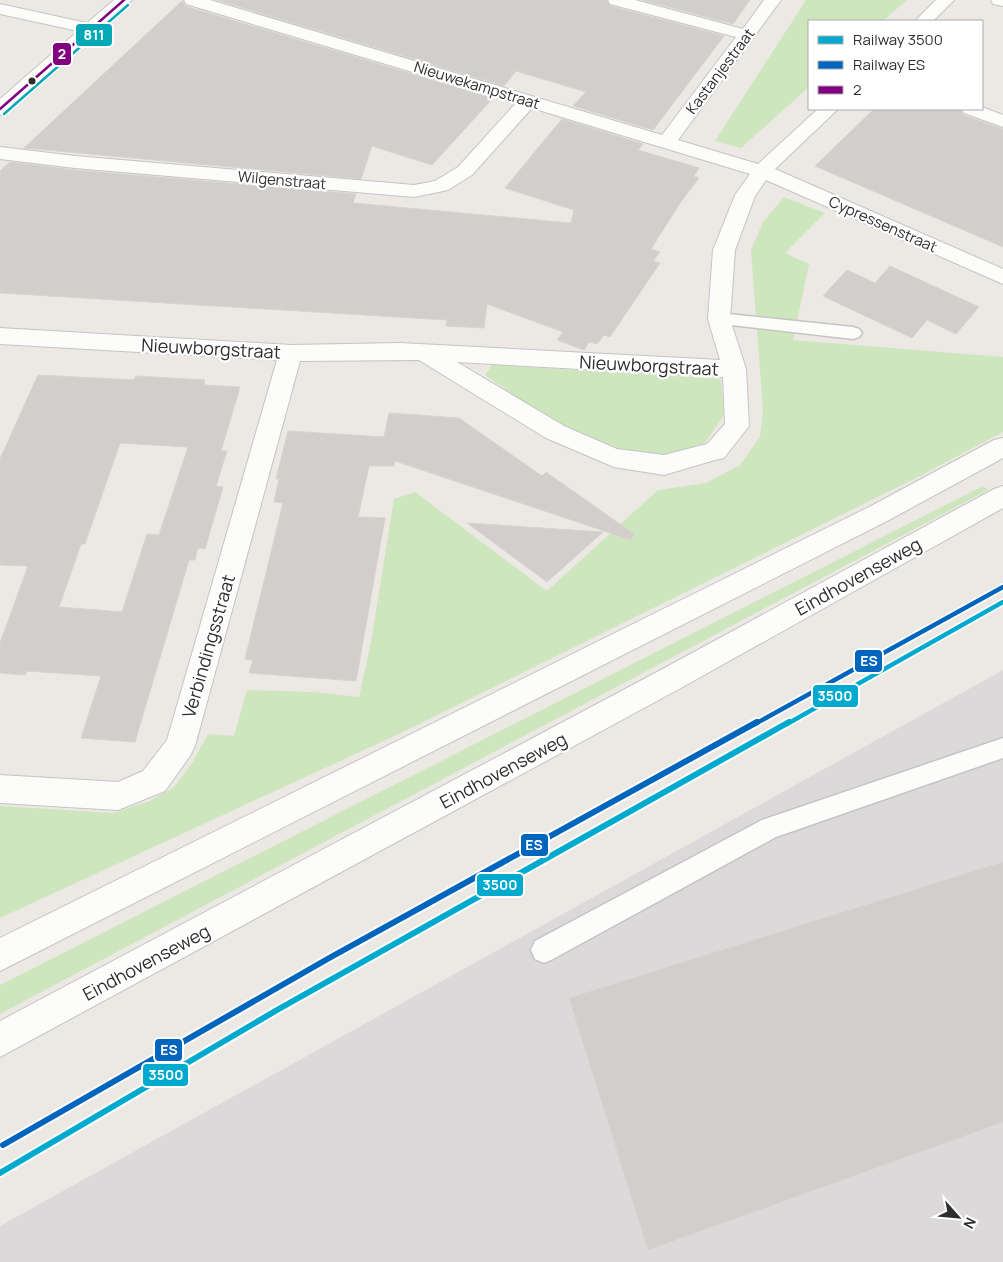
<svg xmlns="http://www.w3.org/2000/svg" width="1003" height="1262" font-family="Manrope,sans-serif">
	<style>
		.industrial { fill: #dcd9db }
		.green { fill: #cee6be }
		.building { fill: #d1cecb; stroke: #d7d4d0; fill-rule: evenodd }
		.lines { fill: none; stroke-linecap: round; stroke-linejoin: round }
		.service-casing { stroke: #c5c4c5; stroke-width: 3 }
		.minor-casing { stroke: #c5c4c5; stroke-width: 2 }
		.secondary-casing { stroke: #c5c4c5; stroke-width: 2 }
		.service { fill: #fcfcfb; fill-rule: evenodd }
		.minor { fill: #fcfcfb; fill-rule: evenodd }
		.secondary { fill: #fcfcfb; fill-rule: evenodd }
		.bus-1-casing { stroke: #fff; stroke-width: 5 }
		.bus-2-casing { stroke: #fff; stroke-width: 5 }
		.bus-1 { stroke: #800080; stroke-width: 2.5 }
		.bus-2 { stroke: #07a8b5; stroke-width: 2.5 }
		.rail-1-far1-casing { stroke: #fff; stroke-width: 8 }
		.rail-1-casing { stroke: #fff; stroke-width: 10 }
		.rail-2-far1-casing { stroke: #fff; stroke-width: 8 }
		.rail-2-casing { stroke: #fff; stroke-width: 10 }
		.rail-1-far1 { stroke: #00a9ce; stroke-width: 4.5 }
		.rail-1 { stroke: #00a9ce; stroke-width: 6 }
		.rail-2-far1 { stroke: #0065bd; stroke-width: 4.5 }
		.rail-2 { stroke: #0065bd; stroke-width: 6 }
		.bus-dot { fill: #2e2e2e; stroke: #fff; stroke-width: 2 }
		.labels { text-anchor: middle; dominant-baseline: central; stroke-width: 4.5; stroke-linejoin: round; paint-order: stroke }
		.far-street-label { font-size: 15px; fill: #2e2e2e; stroke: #fff }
		.street-label { font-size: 18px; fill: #2e2e2e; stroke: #fff }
		.line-badge { stroke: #fff; stroke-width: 2 }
		.badge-label { font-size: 14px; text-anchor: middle; font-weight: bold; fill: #fff }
	</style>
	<rect width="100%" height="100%" fill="#ece8e4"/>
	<polygon class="industrial" points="1003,670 1003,1262 0,1262 0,1226"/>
	<g class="green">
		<polygon points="806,0 907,0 883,21 809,21 809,87 741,148 715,141"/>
		<polygon points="784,197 825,213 785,253 809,264 793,340 1003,357 1003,432 920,476 403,732 0,918 0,806 113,813 150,801 175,786 192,763 208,734 234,736 247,690 314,692 359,697 371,642 394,499 415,492 547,591 658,490 706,483 740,465 760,437 763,410 751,250 763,222"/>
		<polygon points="492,365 721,379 724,415 705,443 660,458 612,452 579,436 527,404 485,375"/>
		<polygon points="983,486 988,490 0,1014 0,985"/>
	</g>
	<g class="building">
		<polygon points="217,0 606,0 610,6 724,36 653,130 573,106 586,92 516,71 504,86"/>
		<polygon points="642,0 750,0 733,24"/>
		<polygon points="182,1 185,6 493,98 432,165 372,146 361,179 24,148"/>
		<polygon points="874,109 960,109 963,115 1003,129 1003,247 815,166"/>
		<polygon points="562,119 643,144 638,150 699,168 694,176 699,178 680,203 651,249 660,252 653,261 660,263 610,337 604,335 597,344 589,342 584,350 557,340 563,332 487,304 484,328 446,326 447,320 0,293 0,171 10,162 75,170 356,194 353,203 571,223 574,210 505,188"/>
		<polygon points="890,266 979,307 956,334 927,320 912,338 823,296 847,270 875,283"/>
		<path d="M38 375 134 380 136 376 205 380 204 385 240 387 221 451H227L216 486 223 487 205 549 198 548 195 560H189L135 742 81 738 101 676 27 671 25 675 0 673V643L28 566 0 565V459ZM120 443 188 447 159 535 147 534 122 612 59 607 81 544H85Z"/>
		<polygon points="389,413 459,418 542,476 546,472 634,534 631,540 395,461 394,466 369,466 358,517 385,518 356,681 249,673 253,660 245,659 283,503 274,502 279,479 276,479 288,431 384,437"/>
		<polygon points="467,523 603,532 547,582"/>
		<polygon points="1003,862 1003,1122 648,1250 569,998"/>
	</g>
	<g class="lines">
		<g class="service-casing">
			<g id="service">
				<polygon points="719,313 853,327 859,329 862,333 859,337 853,339 713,323 710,319 713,315"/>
				<polygon points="1003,738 1003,758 776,837 553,959 544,963 535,959 531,950 535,941 762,820"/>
			</g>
		</g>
		<g class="minor-casing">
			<g id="minor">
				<polygon points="114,0 132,0 7,113 0,115 0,99 78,31 0,14 0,4 87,23"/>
				<path d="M184 0H210L662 135 736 37 610 4 608 0H635L743 29 764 0H781L678 140 758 164 818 109H838L775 169 1003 269V284L766 180 755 196 735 250 730 319 746 369 749 426 724 458 715 460 664 475 614 467 546 438 419 360 300 361 195 746 190 756 165 791 118 810 0 803V775L118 782 143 771 167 740 277 360 0 344V328L291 345 400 343 720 360 708 319 713 250 735 195 750 174 532 108 472 175 448 190 414 197 75 168 0 159V147L75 156 414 185 435 181 458 167 516 103 186 4ZM457 362 723 377 725 424 707 444 664 455 617 449 564 426Z"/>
				<polygon points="936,0 954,0 933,21 915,21"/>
				<polygon points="991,0 1003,0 1003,6 993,4"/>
				<polygon points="982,107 1003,115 1003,127 964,113 962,109 982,109"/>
			</g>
		</g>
		<g class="secondary-casing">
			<g id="secondary">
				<polygon points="1003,438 1003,458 889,520 0,971 0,938 871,506 994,440"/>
				<polygon points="1003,486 1003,508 679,689 0,1057 0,1021 659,671 994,489"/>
			</g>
		</g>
		<use href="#service" class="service"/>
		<use href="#minor" class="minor"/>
		<use href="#secondary" class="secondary"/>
		<g class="bus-1-casing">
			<polyline id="bus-1" points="0,109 124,0"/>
		</g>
		<g class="bus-2-casing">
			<polyline id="bus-2" points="4,114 128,5"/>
		</g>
		<use href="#bus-1" class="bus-1"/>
		<use href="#bus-2" class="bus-2"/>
		<g class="rail-1-far1-casing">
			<polyline id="rail-1-far1" points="787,724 1003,602"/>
		</g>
		<g class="rail-1-casing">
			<polyline id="rail-1" points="0,1173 277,1010 789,722"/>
		</g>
		<g class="rail-2-far1-casing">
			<polyline id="rail-2-far1" points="755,724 1003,587"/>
		</g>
		<g class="rail-2-casing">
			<polyline id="rail-2" points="3,1145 331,957 757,722"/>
		</g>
		<use href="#rail-1-far1" class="rail-1-far1"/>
		<use href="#rail-1" class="rail-1"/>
		<use href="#rail-2-far1" class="rail-2-far1"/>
		<use href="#rail-2" class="rail-2"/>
	</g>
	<circle class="bus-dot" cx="32" cy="81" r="4.5"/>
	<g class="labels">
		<g class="far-street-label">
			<text transform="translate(720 71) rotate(-53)">Kastanjestraat</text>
			<text transform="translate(477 85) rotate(17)">Nieuwekampstraat</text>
			<text transform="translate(282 180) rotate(5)">Wilgenstraat</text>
			<text transform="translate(883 224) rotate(24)">Cypressenstraat</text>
		</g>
		<g class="street-label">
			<text transform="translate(211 348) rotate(3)">Nieuwborgstraat</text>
			<text transform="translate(649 365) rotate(3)">Nieuwborgstraat</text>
			<text transform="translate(858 576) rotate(-29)">Eindhovenseweg</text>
			<text transform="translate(208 646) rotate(-74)">Verbindingsstraat</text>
			<text transform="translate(503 770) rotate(-28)">Eindhovenseweg</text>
			<text transform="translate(146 962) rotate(-28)">Eindhovenseweg</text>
		</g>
	</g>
	<g class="line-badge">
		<rect x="75" y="23" width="38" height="24" rx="5" fill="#07a8b5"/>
		<rect x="52" y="42" width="20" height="24" rx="5" fill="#800080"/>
		<rect x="854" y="649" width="29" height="24" rx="5" fill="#0065bd"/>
		<rect x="812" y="684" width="47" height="24" rx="5" fill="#00a9ce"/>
		<rect x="520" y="833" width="29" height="24" rx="5" fill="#0065bd"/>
		<rect x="476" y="873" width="48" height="24" rx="5" fill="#00a9ce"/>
		<rect x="154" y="1038" width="29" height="24" rx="5" fill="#0065bd"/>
		<rect x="142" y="1063" width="47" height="24" rx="5" fill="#00a9ce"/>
	</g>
	<g class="badge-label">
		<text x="94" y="40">811</text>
		<text x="62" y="59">2</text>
		<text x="869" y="666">ES</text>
		<text x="835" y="701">3500</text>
		<text x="534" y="850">ES</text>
		<text x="500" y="890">3500</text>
		<text x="169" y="1055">ES</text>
		<text x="166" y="1080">3500</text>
	</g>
	<rect x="808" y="20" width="175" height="90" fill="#ffffff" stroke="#ababab"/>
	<rect x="818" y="36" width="25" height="8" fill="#00a9ce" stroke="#ababab"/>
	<text x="853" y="45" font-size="15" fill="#2e2e2e">Railway 3500</text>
	<rect x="818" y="61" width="25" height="8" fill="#0065bd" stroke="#ababab"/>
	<text x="853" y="70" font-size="15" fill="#2e2e2e">Railway ES</text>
	<rect x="818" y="86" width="25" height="8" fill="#800080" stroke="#ababab"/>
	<text x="853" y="95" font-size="15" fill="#2e2e2e">2</text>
	<g transform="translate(958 1217) rotate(117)" stroke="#ffffff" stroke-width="4" paint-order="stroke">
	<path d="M0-4L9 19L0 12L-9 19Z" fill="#2e2e2e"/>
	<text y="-8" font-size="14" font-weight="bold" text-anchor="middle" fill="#2e2e2e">N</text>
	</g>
</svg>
